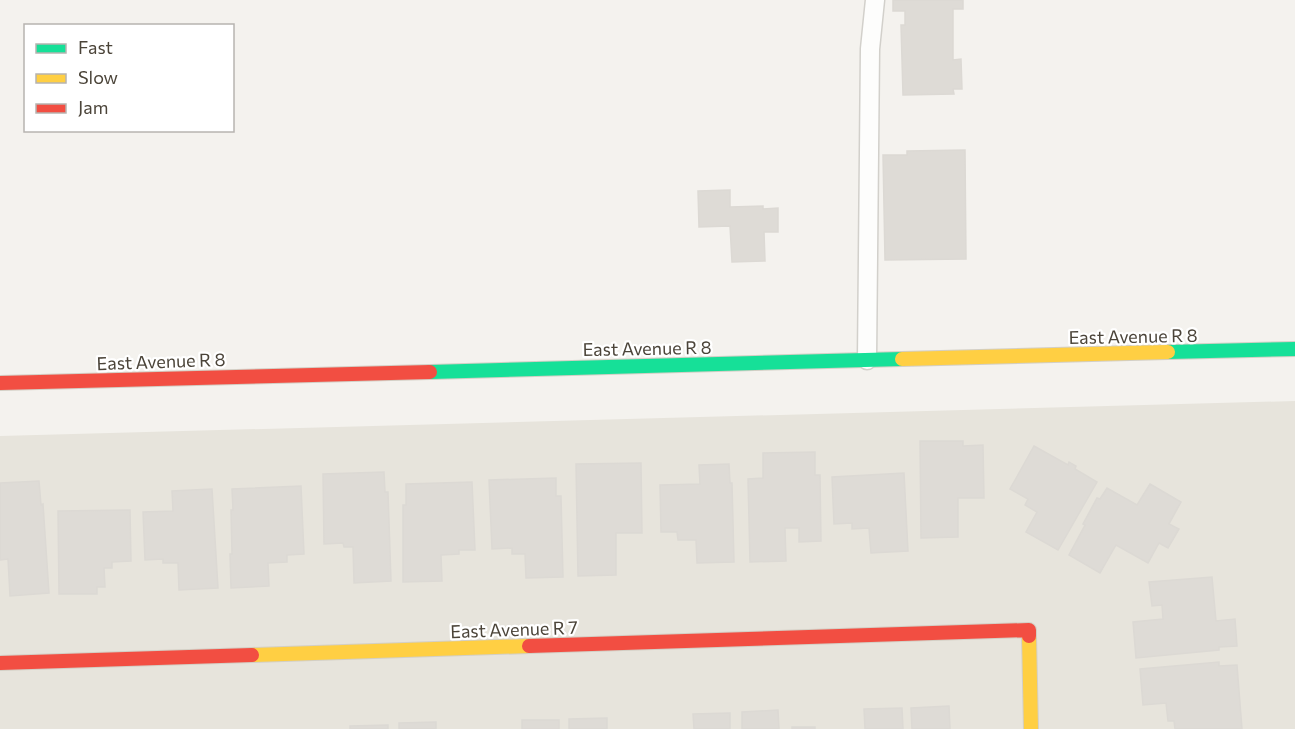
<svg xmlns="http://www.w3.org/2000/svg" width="1295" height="729" font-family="Commissioner,sans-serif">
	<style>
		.residential { fill: #e7e4dc }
		.building { fill: #dedbd6; stroke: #dcd9d4; stroke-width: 1.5 }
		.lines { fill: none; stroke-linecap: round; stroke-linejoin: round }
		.lane-casing { stroke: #d2d0cb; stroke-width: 21 }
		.fast-casing { stroke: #d3cfc5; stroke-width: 16 }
		.slow-casing { stroke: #d3cfc5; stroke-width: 16 }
		.jam-casing { stroke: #d3cfc5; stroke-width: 16 }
		.lane { stroke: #fdfdfc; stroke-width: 18 }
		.fast { stroke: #16e098; stroke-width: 14 }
		.slow { stroke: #ffcf43; stroke-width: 14 }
		.jam { stroke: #f24e42; stroke-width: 14 }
		.labels { text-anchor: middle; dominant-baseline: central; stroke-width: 4.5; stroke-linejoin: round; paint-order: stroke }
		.street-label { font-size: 18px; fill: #4b4439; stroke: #fff }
	</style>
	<rect width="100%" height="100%" fill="#f4f2ee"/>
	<polygon class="residential" points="1295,401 1295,729 0,729 0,436"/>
	<g class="building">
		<polygon points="893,0 963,0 963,9 953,9 953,60 961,59 962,89 953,89 954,94 903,95 901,25 905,25 905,11 893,11"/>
		<polygon points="965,150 966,259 885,260 883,155 907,155 907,151"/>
		<polygon points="730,190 730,207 763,206 763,209 778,208 778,232 764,232 765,261 732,262 730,226 699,227 698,191"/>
		<polygon points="920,441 963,441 963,446 983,445 984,498 958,498 958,537 921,538"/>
		<polygon points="1034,446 1068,465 1069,462 1076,466 1075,469 1097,482 1058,550 1026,532 1037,512 1025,505 1028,499 1010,489"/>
		<polygon points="815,452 815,475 820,475 821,541 799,542 799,528 785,528 786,561 750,562 748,479 763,478 763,453"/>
		<polygon points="641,463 642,533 616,533 616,575 578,576 576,464"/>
		<polygon points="729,464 730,483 732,483 734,562 697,563 696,540 678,540 677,532 661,532 660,485 700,484 699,465"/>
		<polygon points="384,472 385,492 388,492 391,581 354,583 353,547 344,547 343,543 324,544 323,474"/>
		<polygon points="904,473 908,551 871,553 869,528 852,529 852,523 834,524 832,477"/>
		<polygon points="556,478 556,496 561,496 563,577 526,578 525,554 512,554 512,548 492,549 489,480"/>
		<polygon points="39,481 41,505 43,504 49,593 10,596 8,559 0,560 0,483"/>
		<polygon points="472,482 475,550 459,550 459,554 441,555 442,581 403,582 403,505 406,505 406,484"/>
		<polygon points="1150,484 1181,502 1169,524 1179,529 1168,548 1159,543 1148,563 1116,545 1100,573 1069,555 1085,525 1083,524 1097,498 1100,499 1107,488 1137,505"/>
		<polygon points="301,486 304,554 287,555 287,562 268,563 269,586 231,588 230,554 232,554 231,510 233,510 232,489"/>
		<polygon points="212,489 218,588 179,590 178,563 163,563 163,559 145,560 143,512 173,511 172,491"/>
		<polygon points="130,510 131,561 112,562 112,568 104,568 105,587 97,587 97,594 59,594 58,511"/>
		<polygon points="1212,577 1216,621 1235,619 1237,646 1219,647 1219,650 1136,658 1133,622 1163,619 1162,605 1152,606 1149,582"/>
		<polygon points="1219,662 1219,666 1237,665 1242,729 1175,729 1174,721 1168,721 1166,703 1143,705 1140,669"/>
		<polygon points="949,706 950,729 912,729 911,708"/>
		<polygon points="902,708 903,729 865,729 864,709"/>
		<polygon points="778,710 779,729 742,729 742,712"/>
		<polygon points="730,713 730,729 694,729 693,714"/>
		<polygon points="607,718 607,729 569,729 569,719"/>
		<rect x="522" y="720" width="37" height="9"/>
		<polygon points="436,722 436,729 399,729 399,723"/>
		<polygon points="388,725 388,729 350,729 350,726"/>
		<rect x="792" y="727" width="23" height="2"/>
	</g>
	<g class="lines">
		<g class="lane-casing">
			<polyline id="lane" points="867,360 870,49 875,0"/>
		</g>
		<g class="fast-casing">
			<g id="fast">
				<polyline points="1168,352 1295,349"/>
				<polyline points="430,372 902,359"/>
			</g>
		</g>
		<g class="slow-casing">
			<g id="slow">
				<polyline points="902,359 1168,352"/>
				<polyline points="1029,636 1031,729"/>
				<polyline points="252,655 529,646"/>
			</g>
		</g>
		<g class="jam-casing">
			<g id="jam">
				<polyline points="0,383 430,372"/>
				<polyline points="529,646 1029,630 1029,636"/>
				<polyline points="0,663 252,655"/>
			</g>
		</g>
		<use href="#lane" class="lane"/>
		<use href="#fast" class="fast"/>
		<use href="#slow" class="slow"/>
		<use href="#jam" class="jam"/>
	</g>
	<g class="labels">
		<g class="street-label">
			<text transform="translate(1133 336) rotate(-1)">East Avenue R 8</text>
			<text transform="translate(647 348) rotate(-1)">East Avenue R 8</text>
			<text transform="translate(161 361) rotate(-2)">East Avenue R 8</text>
			<text transform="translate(514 629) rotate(-2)">East Avenue R 7</text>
		</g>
	</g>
	<rect x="24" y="24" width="210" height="108" fill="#ffffff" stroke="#b7b4b0" stroke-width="1.5"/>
	<rect x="36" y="44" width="30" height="9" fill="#16e098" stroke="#b7b4b0" stroke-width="1.5"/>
	<text x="78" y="54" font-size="18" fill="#4b4439">Fast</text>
	<rect x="36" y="74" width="30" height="9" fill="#ffcf43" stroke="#b7b4b0" stroke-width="1.5"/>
	<text x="78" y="84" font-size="18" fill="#4b4439">Slow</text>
	<rect x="36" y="104" width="30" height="9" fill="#f24e42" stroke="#b7b4b0" stroke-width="1.5"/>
	<text x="78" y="114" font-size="18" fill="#4b4439">Jam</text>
</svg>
